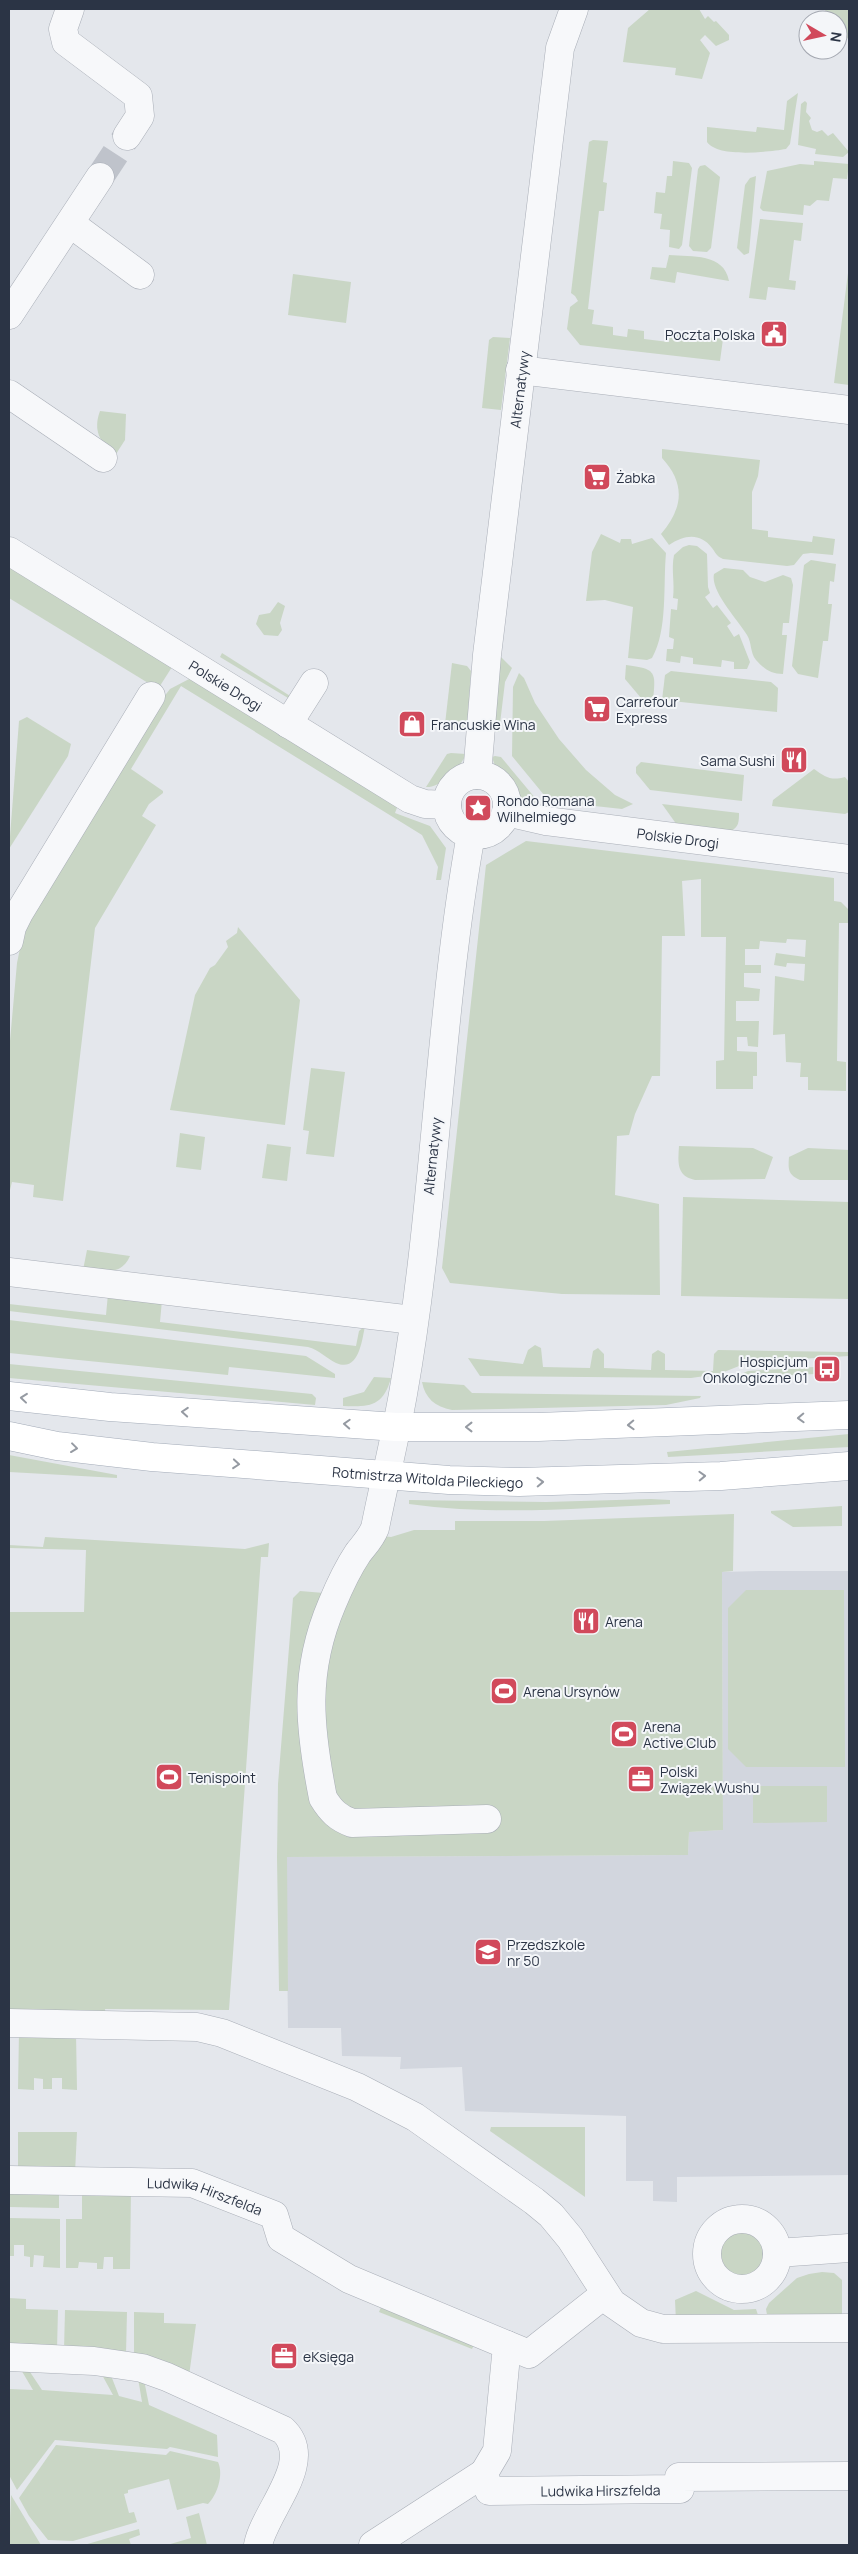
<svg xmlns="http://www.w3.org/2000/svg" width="858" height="2554" font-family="Manrope,sans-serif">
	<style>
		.built { fill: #d2d6de }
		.green { fill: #c9d6c5 }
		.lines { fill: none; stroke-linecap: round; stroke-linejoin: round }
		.minor-tunnel { stroke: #bfc3cb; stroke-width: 28; stroke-dasharray: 28 14; stroke-linecap: butt }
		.minor-casing { stroke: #a9aeb7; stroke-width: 29 }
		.major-casing { stroke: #a3abb8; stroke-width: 29 }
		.minor { stroke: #f7f8fa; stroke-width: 28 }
		.major { stroke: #fff; stroke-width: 28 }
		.oneway { stroke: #959aa2 }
		.labels { text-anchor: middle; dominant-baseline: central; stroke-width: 4; stroke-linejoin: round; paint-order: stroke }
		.poi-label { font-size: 14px; fill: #2b3445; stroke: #f4f6f9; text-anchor: start }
		.street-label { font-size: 14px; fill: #2b3445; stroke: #f4f6f9 }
	</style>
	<rect width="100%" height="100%" fill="#e4e7ec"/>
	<polygon class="built" points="760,1571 849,1571 849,2175 677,2177 677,2202 653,2201 653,2181 626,2181 626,2116 465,2111 462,2067 400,2069 401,2057 342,2056 341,2028 288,2028 286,1857 688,1855 689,1832 723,1830 722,1572"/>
	<g class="green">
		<polygon points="650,9 699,9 705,19 708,16 714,22 716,21 729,35 729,40 716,46 705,35 700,40 710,53 702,79 675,75 676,68 623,62 628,28"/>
		<polygon points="824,9 849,9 849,40 838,26 838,20 833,20"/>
		<path d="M798 93 790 144 786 149C768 152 718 158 707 142V127L756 132 757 127 784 130 787 101Z"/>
		<polygon points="805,101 807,103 806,112 811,118 809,121 812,130 817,132 822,130 828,136 833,133 849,152 843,157 815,154 816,149 798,145 801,104"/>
		<polygon points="593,140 608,141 603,182 607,183 604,211 599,211 588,309 594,310 592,324 613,327 613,335 627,337 628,329 644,331 644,339 669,342 670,333 723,339 720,361 580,345 567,329 570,307 578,301 575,296 571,293 589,142"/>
		<polygon points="673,161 689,163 692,168 682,245 679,249 669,247 670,230 660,229 662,214 654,213 656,192 665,193 667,176 672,176"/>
		<polygon points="814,161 849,164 847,179 833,178 829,201 817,200 810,206 804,205 803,215 763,211 760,208 767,171 800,164 814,165"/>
		<polygon points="705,165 720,177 711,248 707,252 693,251 689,246 698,169 700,166"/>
		<polygon points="756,176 749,253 744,255 737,248 745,185 750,178"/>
		<polygon points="760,219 803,223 801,241 794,240 789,280 796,281 795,290 768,287 766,300 749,298"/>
		<path d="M669 255C692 257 724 253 729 281L677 272 675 283 650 279 652 267 666 268Z"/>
		<polygon points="849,265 849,385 834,383"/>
		<polygon points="293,274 351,282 346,323 288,315"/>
		<polygon points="493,337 510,338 501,410 482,408 489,340"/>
		<path d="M100 411 126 414 125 440 116 454C99 443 93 430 100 411Z"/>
		<path d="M662 449 760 460 758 476 752 492V529L768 531V537L812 542 813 536 835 539 833 555 811 553 803 554 794 565 787 566 723 559C716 556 716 553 712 548 700 532 684 535 669 545L661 534C683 508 686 484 662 458Z"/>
		<path d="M601 534 620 543 621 539H631L632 544 652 538 666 553C663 585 668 630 652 658L647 660 628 658 633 607 605 600 586 601 592 552Z"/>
		<path d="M689 545 697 546 707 554 708 587 710 593 705 597 713 608 717 605 731 623 727 626 734 637 739 634 750 662 747 669H734V662L722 660 721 667 693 664V658L681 656 680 663 666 661 667 649H673L674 639 669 637 671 609 677 610 678 599 673 598C675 583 671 570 674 555L683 547Z"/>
		<polygon points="811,560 836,564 834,582 830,581 828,604 832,604 828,641 823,641 818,678 798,674 792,666 804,565"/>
		<polygon points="9,565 172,667 158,689 9,598"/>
		<path d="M724 568 743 570 750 577 765 582 783 575 791 578 793 585 789 623H783L782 635H787L783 674C771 674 764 669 756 660 750 653 752 643 747 635 738 620 710 591 714 574Z"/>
		<polygon points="278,602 285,606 280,623 282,630 278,636 264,635 256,624 259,615 270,613"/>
		<polygon points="222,653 295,699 293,701 220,657"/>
		<polygon points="499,655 512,668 505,682 499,732 493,732"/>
		<polygon points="452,663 467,666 471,671 467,730 448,729 445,724"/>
		<path d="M626 665C656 669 656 671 653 700L641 698 625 679Z"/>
		<polygon points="671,671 771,682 778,688 777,712 662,700 665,675"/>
		<polygon points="519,673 524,678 535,703 559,739 586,770 615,795 633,804 622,809 549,801 512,756 513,687"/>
		<polygon points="191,678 398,805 395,813 430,826 446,848 441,880 436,880 438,867 422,835 181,686 131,769 163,791 163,793 149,804 142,816 156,825 95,928 63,1201 33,1197 34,1185 12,1182 9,1194 9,1052 17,963 25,924 163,698 170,689"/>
		<polygon points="27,717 71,744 68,756 9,849 19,721"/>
		<path d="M451 753 466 754C461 767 441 788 426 787L447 754Z"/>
		<polygon points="495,756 501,757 536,799 535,807 527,806 518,796 509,779 495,766 492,757"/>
		<polygon points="641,762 744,775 742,801 650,790 636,773 636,767"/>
		<path d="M814 769C825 777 831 781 845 777L849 782V812L845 814 772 806 773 800Z"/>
		<path d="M662 804 739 813C739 821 739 828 730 831L677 825Z"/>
		<polygon points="526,841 834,878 834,901 841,902 849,910 849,923 839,923 837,1061 846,1062 846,1091 808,1090 808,1077 800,1077 801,1063 786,1062 785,1034 773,1035 775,976 804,981 805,964 787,963 786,967 774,965 776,953 805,957 806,940 787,939 786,943 760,941 759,949 745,949 745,965 761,965 761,973 744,973 744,987 760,989 759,1001 736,1001 736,1021 759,1021 758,1047 748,1046 747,1037 737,1037 737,1051 757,1052 757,1076 753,1076 753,1089 716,1089 716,1061 724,1060 726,937 701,937 701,879 682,881 685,936 662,936 660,1076 652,1076 635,1114 629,1135 617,1136 615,1195 659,1204 660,1295 562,1294 450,1283 442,1268 486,865"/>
		<polygon points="238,927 300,1000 285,1125 170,1110 195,995 210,968 215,965 228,947 226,941 237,933"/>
		<polygon points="311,1068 345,1072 334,1157 306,1154 309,1131 303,1130"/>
		<polygon points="180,1133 205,1137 201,1170 176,1167"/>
		<polygon points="267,1144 291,1147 287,1181 262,1178"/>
		<path d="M679 1146 753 1148 773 1157 765 1179 695 1180C676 1176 678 1162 679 1146Z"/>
		<path d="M808 1148 849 1150V1180H800C788 1175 788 1169 789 1157Z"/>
		<polygon points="683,1197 849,1202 849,1299 681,1296"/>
		<path d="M87 1250 130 1256C122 1276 101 1272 83 1270Z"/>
		<path d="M108 1294 162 1300 160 1322 356 1346 359 1331 365 1326C362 1340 359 1373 336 1363 326 1358 319 1350 308 1347L9 1311V1304L106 1315Z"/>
		<polygon points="9,1320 306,1356 335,1374 335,1378 229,1367 228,1375 9,1353"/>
		<polygon points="535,1345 541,1348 543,1367 590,1368 593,1351 598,1348 604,1354 604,1368 651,1370 652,1354 658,1350 665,1354 665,1370 713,1371 714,1354 718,1350 849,1352 849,1356 749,1362 719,1374 691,1378 480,1376 468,1358 523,1364 528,1350"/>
		<polygon points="9,1364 312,1394 316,1398 315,1405 9,1378"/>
		<polygon points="814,1367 815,1374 742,1377 739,1375 748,1371"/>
		<path d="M374 1377 391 1378C383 1407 369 1407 343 1406V1398L364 1392Z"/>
		<path d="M422 1382 464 1385 472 1393 701 1396 700 1398 666 1405 452 1410C435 1407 425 1398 422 1382Z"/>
		<polygon points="849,1434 849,1447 668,1457 667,1452"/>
		<polygon points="9,1455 117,1475 117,1478 9,1472"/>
		<path d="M651 1499 670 1500V1504C584 1508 495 1516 409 1504V1500L546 1502Z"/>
		<polygon points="842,1506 842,1526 793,1527 771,1513 771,1511"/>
		<polygon points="734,1514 733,1571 722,1572 723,1830 689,1832 688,1855 287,1857 288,1991 279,1991 277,1857 278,1784 293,1598 300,1591 324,1593 328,1579 358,1533 391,1537 414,1530 455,1530 455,1521 544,1521"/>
		<polygon points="45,1537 245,1549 269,1543 268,1557 261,1557 229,2010 105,2009 106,2017 9,2015 9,1612 84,1612 86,1550 9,1548 9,1545 43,1547"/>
		<polygon points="746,1590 844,1590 845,1767 746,1767 728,1749 728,1608"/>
		<polygon points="753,1786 827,1786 827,1822 753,1823"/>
		<polygon points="19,2032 76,2033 77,2090 62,2089 62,2078 52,2078 52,2089 43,2089 43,2079 34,2078 34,2090 18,2089"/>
		<polygon points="491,2127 585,2127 585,2197 490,2131"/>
		<polygon points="18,2132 77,2132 75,2173 18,2173"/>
		<polygon points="9,2186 59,2187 59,2208 9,2207"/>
		<polygon points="82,2187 131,2188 130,2269 113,2269 113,2257 104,2257 103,2269 97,2269 97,2263 79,2262 78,2268 66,2268 66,2219 82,2219"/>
		<polygon points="9,2218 60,2219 60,2268 43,2267 44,2256 34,2255 33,2267 30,2267 30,2257 24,2256 24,2245 14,2245 14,2256 9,2256"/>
		<circle cx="742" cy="2253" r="23"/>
		<polygon points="822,2272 834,2273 842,2280 842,2314 836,2321 767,2315 766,2309 769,2303 797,2278 809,2274"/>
		<polygon points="696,2291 734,2310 756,2309 758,2315 676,2322 675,2300"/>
		<polygon points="9,2298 26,2299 26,2309 58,2310 57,2349 9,2346"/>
		<polygon points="384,2300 477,2338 472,2349 379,2312"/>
		<polygon points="65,2310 127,2312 126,2354 64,2350"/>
		<polygon points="134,2312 164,2313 164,2323 196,2324 189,2376 134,2355"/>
		<polygon points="20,2368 28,2369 42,2390 113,2395 101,2373 110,2373 119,2396 142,2402 138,2378 144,2380 149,2405 217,2435 218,2457 170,2447 167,2449 55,2440 17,2490 9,2475 9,2389 33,2390"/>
		<path d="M56 2445 166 2455 170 2451 218 2462C224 2475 217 2495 208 2504L203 2503 177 2510 169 2479 128 2490V2493L124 2494 129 2513 134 2512 137 2522 73 2541 48 2540 29 2516 19 2498Z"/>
		<polygon points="11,2495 41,2545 9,2545"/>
		<polygon points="199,2513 207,2545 167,2545 191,2538 186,2517"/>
		<polygon points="139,2529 140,2535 129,2539 131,2545 84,2545"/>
	</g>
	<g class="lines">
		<polyline class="minor-tunnel" points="100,177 127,136"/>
		<g class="minor-casing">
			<g id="minor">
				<polyline points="70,9 63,29 66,42 138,96 140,116 127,136"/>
				<polyline points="71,224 140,275"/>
				<polyline points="9,315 100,177"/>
				<polyline points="520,370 849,410"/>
				<polyline points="9,394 103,458"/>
				<path id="s1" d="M9 551 410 799 425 804 447 805"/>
				<polyline points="288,724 314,683"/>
				<path id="s2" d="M477 775 487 655 560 48 574 9"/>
				<circle cx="477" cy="805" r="30"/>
				<path id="s3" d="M506 812 546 821 849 859"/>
				<path d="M471 834C438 1019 436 1209 403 1394 395 1439 384 1483 375 1528 371 1538 365 1544 358 1553 348 1568 339 1587 332 1604 303 1672 309 1727 323 1798 331 1811 338 1818 352 1823L487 1819"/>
				<polyline points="9,941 12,927 19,913 151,696"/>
				<polyline points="9,1272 413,1320"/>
				<polyline points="9,2023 197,2027 222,2033 357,2087 415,2117 534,2201 551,2215 570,2238 612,2303 641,2323 663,2329 849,2328"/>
				<path id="s4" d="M9 2180 192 2183 274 2215 281 2238 349 2279 507 2345 497 2451 484 2473 489 2491 680 2489 679 2477 849 2476"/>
				<circle cx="742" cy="2254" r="35"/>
				<polyline points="777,2253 849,2248"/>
				<polyline points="507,2345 529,2354 605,2294"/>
				<path d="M9 2357 94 2361 142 2368 167 2377 283 2430C316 2461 265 2510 258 2545"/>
				<polyline points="373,2545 484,2473"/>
			</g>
		</g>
		<g class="major-casing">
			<g id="major">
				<polyline points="9,1396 110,1407 396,1427 538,1427 849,1415"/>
				<path id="s5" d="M9 1436 57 1446 152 1457 449 1480 519 1482 721 1476 849 1466"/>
			</g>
		</g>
		<use href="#minor" class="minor"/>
		<use href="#major" class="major"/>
	</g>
	<defs><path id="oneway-chevron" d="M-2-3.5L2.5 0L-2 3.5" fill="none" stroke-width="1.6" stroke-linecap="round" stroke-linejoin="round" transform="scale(1.25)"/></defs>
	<g class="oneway">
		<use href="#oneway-chevron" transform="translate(24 1398) rotate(-174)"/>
		<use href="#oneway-chevron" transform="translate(185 1412) rotate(-176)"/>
		<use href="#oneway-chevron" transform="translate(801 1418) rotate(178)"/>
		<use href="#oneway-chevron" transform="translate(347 1424) rotate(-177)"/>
		<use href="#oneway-chevron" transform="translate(631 1425) rotate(178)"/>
		<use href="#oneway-chevron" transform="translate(469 1427) rotate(-180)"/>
		<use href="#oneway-chevron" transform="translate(74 1448) rotate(7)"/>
		<use href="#oneway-chevron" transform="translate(236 1464) rotate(5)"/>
		<use href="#oneway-chevron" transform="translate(702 1476) rotate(-2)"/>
		<use href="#oneway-chevron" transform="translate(540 1482) rotate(-2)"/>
	</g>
	<defs>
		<g id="civic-square" transform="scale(1.4375)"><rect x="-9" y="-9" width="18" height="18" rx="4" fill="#d1495b" stroke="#f4f6f9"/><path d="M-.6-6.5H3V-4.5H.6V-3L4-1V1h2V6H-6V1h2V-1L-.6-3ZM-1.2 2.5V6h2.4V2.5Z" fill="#fff"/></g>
		<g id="supermarket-square" transform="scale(1.4375)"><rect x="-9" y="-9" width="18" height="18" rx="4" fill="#d1495b" stroke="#f4f6f9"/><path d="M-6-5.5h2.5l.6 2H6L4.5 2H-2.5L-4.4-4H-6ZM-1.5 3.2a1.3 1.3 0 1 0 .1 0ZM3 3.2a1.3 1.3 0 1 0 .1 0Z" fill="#fff"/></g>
		<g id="shop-square" transform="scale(1.4375)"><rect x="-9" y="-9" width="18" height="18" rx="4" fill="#d1495b" stroke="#f4f6f9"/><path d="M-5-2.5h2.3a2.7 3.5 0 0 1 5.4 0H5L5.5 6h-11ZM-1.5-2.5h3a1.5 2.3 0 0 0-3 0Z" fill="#fff"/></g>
		<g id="restaurant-square" transform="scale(1.4375)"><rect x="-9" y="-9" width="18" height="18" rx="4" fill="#d1495b" stroke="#f4f6f9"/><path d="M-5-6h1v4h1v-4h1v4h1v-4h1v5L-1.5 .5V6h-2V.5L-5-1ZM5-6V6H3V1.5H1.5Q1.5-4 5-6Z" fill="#fff"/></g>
		<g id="sight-square" transform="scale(1.4375)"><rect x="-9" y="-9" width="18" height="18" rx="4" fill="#d1495b" stroke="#f4f6f9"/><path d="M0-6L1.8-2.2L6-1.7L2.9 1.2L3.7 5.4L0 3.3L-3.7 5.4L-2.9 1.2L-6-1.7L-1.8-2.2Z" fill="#fff"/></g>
		<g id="bus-square" transform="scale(1.4375)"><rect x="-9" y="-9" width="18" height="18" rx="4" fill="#d1495b" stroke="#f4f6f9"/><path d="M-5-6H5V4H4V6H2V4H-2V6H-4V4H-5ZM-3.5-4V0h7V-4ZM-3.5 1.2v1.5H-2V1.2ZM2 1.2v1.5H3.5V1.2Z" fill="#fff"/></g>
		<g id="stadium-square" transform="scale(1.4375)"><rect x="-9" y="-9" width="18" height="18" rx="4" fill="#d1495b" stroke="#f4f6f9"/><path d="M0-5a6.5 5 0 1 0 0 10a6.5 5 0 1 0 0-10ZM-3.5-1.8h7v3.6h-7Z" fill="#fff"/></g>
		<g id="office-square" transform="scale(1.4375)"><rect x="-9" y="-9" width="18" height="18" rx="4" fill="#d1495b" stroke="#f4f6f9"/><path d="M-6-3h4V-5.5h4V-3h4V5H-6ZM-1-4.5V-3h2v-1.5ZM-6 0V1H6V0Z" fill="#fff"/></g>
		<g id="school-square" transform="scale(1.4375)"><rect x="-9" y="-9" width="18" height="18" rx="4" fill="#d1495b" stroke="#f4f6f9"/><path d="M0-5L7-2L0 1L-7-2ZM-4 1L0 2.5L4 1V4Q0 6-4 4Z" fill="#fff"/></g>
	</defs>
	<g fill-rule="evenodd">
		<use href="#civic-square" x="774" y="334"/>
		<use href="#supermarket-square" x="597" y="477"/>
		<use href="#supermarket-square" x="597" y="709"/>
		<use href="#shop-square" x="412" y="724"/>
		<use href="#restaurant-square" x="794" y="760"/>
		<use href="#sight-square" x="478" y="808"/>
		<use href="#bus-square" x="827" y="1369"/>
		<use href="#restaurant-square" x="586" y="1621"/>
		<use href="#stadium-square" x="504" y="1691"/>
		<use href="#stadium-square" x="624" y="1734"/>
		<use href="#stadium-square" x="169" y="1777"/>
		<use href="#office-square" x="641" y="1779"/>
		<use href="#school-square" x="488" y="1952"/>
		<use href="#office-square" x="284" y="2356"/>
	</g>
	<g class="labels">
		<g class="poi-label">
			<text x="755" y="334" text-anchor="end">Poczta Polska</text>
			<text x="616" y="477">Żabka</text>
			<text x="616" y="701">Carrefour<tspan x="616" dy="16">Express</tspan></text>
			<text x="431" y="724">Francuskie Wina</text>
			<text x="775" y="760" text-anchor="end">Sama Sushi</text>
			<text x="497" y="800">Rondo Romana<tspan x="497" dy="16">Wilhelmiego</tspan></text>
			<text x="808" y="1361" text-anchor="end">Hospicjum<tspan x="808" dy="16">Onkologiczne 01</tspan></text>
			<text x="605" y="1621">Arena</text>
			<text x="523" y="1691">Arena Ursynów</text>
			<text x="643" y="1726">Arena<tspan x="643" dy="16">Active Club</tspan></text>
			<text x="660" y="1771">Polski<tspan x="660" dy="16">Związek Wushu</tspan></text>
			<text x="188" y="1777">Tenispoint</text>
			<text x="507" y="1944">Przedszkole<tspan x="507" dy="16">nr 50</tspan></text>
			<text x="303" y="2356">eKsięga</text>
		</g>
		<g class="street-label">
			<text stroke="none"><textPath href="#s2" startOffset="388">Alternatywy</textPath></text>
			<text stroke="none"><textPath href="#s1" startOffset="255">Polskie Drogi</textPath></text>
			<text stroke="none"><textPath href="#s3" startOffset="174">Polskie Drogi</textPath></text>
			<text transform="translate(432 1156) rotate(-84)">Alternatywy</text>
			<text stroke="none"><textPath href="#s5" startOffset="421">Rotmistrza Witolda Pileckiego</textPath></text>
			<text stroke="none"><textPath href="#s4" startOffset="198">Ludwika Hirszfelda</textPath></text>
			<text stroke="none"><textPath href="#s4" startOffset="808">Ludwika Hirszfelda</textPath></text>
		</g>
	</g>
	<rect width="858" height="2554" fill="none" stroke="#2b3445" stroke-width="20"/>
	<g transform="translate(823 35) rotate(99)"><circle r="24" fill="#f4f6f9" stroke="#a4a8b1"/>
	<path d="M0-4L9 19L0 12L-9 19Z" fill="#d1495b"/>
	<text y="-8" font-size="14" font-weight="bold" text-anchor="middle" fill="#2b3445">N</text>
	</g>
</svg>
